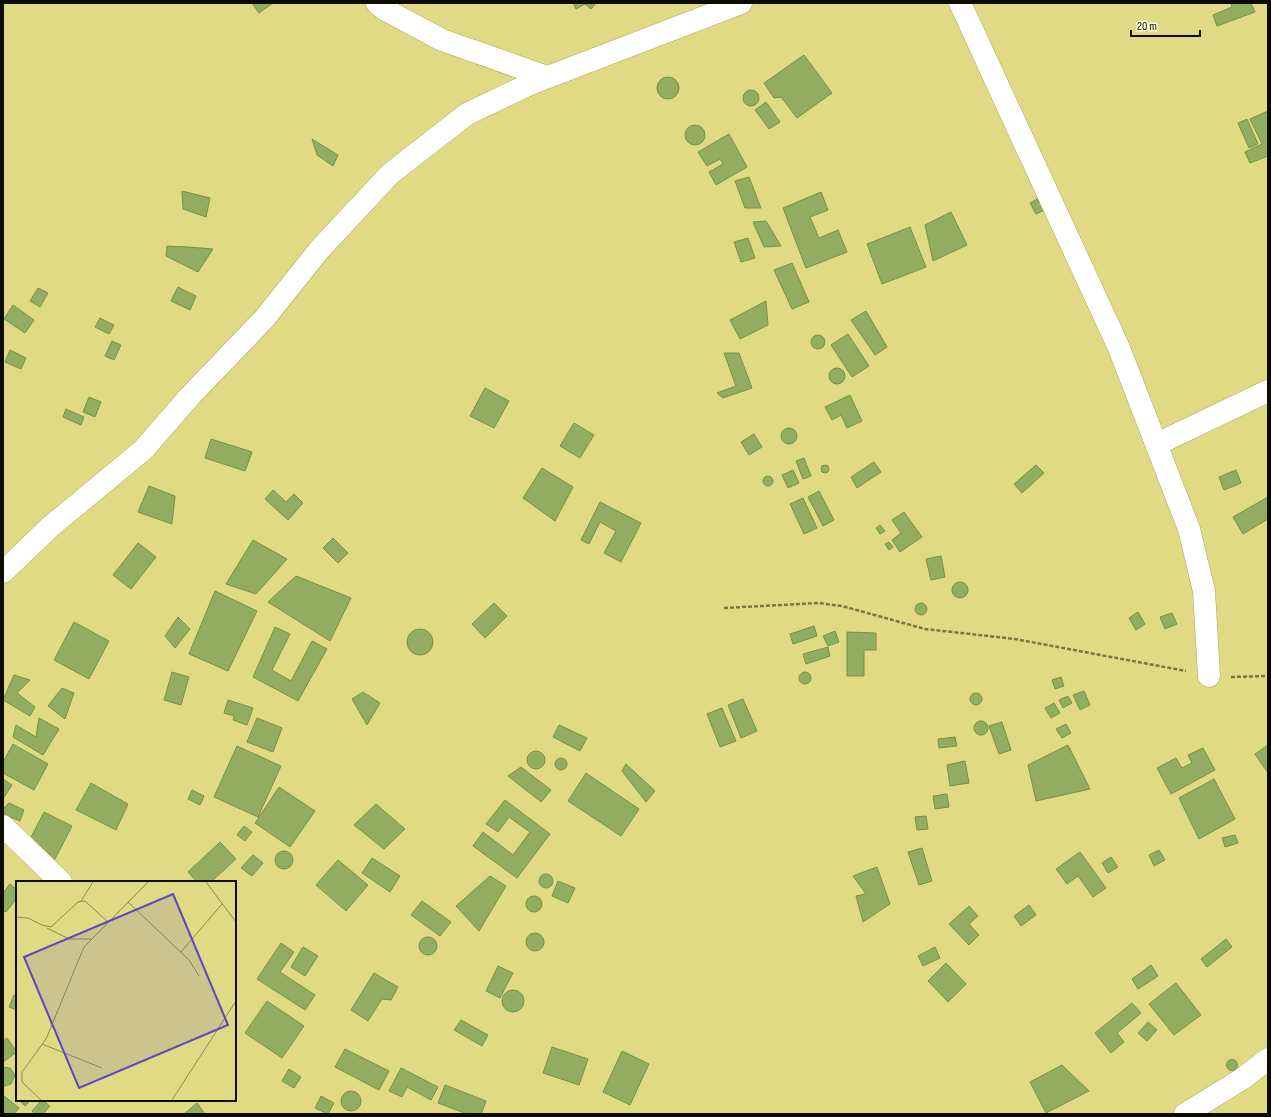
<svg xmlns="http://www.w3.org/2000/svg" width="1271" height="1117" font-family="'Sofia Sans Condensed',sans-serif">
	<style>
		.building { fill: #92ad60; stroke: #769043 }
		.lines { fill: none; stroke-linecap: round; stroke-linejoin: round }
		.minor-casing { stroke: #aea853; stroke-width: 23 }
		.path { stroke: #7a7644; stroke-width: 2.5; stroke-dasharray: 4 2; stroke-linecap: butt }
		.minor { stroke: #fff; stroke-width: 22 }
		.inset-road { fill: none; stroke: #8c884f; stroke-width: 1 }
		.view { fill: #5b47bf; fill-opacity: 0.15; stroke: #5b47bf; stroke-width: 2 }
		.inset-edge { fill: none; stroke: #0e0c00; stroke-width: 2 }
	</style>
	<rect width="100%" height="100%" fill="#e0da84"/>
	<g class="building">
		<polygon points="252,3 273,3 259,13"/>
		<polygon points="573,3 596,3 591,9 585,4 576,9"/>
		<polygon points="1231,3 1251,3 1255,12 1217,26 1213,15 1232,7"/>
		<polygon points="804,55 832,93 797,118 781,97 774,98 764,83"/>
		<circle cx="668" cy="88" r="11"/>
		<circle cx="751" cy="98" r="8"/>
		<polygon points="766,102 780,122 769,129 755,110"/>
		<polygon points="1268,111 1268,156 1250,163 1245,152 1262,144 1250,119"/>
		<polygon points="1247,119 1258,144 1249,148 1238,123"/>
		<circle cx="695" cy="135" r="10"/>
		<polygon points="729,134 747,167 716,185 709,172 723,164 720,159 707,166 698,152"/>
		<polygon points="312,139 338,155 333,166 317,155"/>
		<polygon points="749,177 761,208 745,208 735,181"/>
		<polygon points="182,191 210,198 206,217 183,209"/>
		<polygon points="821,192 828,210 810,217 819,238 838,230 847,252 806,268 783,208"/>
		<polygon points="1041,197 1047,209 1036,214 1030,203"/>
		<polygon points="951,212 967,245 933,261 925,225"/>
		<polygon points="766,221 781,246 764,247 753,222"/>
		<polygon points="910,227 926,267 882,284 867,244"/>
		<polygon points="748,238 755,258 741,262 734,242"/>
		<polygon points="167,246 188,247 213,249 198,272 166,256"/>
		<polygon points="792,263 809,302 792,309 774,270"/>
		<polygon points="178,287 196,296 190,310 171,301"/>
		<polygon points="38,288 48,293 40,307 30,301"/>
		<polygon points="766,301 768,325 740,339 730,320"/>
		<polygon points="13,305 34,320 25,333 4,319"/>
		<polygon points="866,311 887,347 875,355 851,320"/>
		<polygon points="100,318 114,325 109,334 95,327"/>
		<polygon points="848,334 869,366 852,377 831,345"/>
		<circle cx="818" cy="342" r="7"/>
		<polygon points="112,341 121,345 114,360 105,356"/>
		<polygon points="10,350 26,358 21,369 5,362"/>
		<polygon points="724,353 739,353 752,388 723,398 717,393 736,386"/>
		<circle cx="837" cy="376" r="8"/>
		<polygon points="485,388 509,401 494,428 470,416"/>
		<polygon points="850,395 862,421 847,428 841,415 832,420 825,407"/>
		<polygon points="89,397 101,402 95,417 83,412"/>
		<polygon points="66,409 84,417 81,425 63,417"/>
		<polygon points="574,423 594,435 580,458 560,446"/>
		<circle cx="789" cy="436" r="8"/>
		<polygon points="754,434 762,447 749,455 741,442"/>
		<polygon points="211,439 252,452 245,471 205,458"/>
		<polygon points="804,458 811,476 803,479 796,461"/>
		<polygon points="874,462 881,472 857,488 851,477"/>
		<polygon points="1036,465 1044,473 1022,493 1014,484"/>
		<circle cx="825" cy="469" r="4"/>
		<polygon points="542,468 573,487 555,521 523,498"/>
		<polygon points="793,470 799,483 788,488 782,475"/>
		<polygon points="1236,470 1241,483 1224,490 1219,477"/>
		<circle cx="768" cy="481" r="5"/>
		<polygon points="149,486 175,496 172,524 138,512"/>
		<polygon points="273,490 286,502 294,494 303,503 288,520 265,499"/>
		<polygon points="819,491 834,520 823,526 808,497"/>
		<polygon points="1268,497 1268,519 1243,534 1233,517"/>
		<polygon points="803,498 817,528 804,534 790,504"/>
		<polygon points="600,502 641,523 621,562 604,553 616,531 600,522 589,544 581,540"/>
		<polygon points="904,512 922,537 900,552 892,540 901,533 892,520"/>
		<polygon points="880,525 885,531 880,534 876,528"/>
		<polygon points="333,538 348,553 338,563 323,548"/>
		<polygon points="253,540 287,559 256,594 226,584"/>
		<polygon points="889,542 893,547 889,550 885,544"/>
		<polygon points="138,543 156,557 131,589 113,575"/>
		<polygon points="941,556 945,577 931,580 926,559"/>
		<polygon points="296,576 351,598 330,641 268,602"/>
		<circle cx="960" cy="590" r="8"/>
		<polygon points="215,591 257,611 228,671 189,654"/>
		<circle cx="921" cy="609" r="6"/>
		<polygon points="494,603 507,616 485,638 472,624"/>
		<polygon points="1138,612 1145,624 1136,630 1129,618"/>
		<polygon points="1172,613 1177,624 1165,629 1160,617"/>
		<polygon points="178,617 190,629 175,648 165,636"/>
		<polygon points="74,622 109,641 89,679 54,660"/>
		<polygon points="814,626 817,636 793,644 790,634"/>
		<polygon points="275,627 290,634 272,670 291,681 312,641 327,649 298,701 253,677"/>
		<circle cx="420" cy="642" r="13"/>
		<polygon points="835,631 839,642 828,646 823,636"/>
		<polygon points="847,632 876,633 876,650 864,650 864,676 847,676"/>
		<polygon points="828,647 830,656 806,664 803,654"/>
		<circle cx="805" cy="678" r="6"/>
		<polygon points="172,672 189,677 181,705 164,700"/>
		<polygon points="14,675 30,680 17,693 35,707 30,716 3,700"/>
		<polygon points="1061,677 1064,686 1055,689 1052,680"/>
		<polygon points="62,688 74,693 65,719 48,706"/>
		<polygon points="1084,691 1090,705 1080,710 1073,695"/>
		<polygon points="363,692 380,703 367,725 352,699"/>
		<circle cx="976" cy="699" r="6"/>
		<polygon points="1068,696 1072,703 1063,708 1059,700"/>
		<polygon points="743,699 757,731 741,738 728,705"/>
		<polygon points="228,700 253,708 247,725 233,720 234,716 224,713"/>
		<polygon points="1054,703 1060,713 1051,718 1045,708"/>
		<polygon points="722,708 736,741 720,747 707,714"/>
		<polygon points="39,718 59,729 43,755 13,737 16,725 36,737"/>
		<polygon points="257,718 282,728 273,752 247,742"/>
		<circle cx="981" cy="728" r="7"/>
		<polygon points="1002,722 1011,750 999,754 989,726"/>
		<polygon points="1066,724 1071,733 1062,738 1056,729"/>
		<polygon points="559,725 587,738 580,751 553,737"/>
		<polygon points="955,737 957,746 939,748 938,739"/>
		<polygon points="13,744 48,764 34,790 3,773 3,762"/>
		<polygon points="1068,745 1090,789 1036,801 1028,765"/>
		<polygon points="1268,745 1268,773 1255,754"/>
		<polygon points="237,746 281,766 258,817 214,797"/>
		<polygon points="1203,748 1215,770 1171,794 1157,768 1176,758 1182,768 1192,763 1188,755"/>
		<circle cx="536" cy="760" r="9"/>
		<circle cx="561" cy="764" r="6"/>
		<polygon points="965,761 969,783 950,786 947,765"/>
		<polygon points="626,764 655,791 646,802 622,771"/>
		<polygon points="521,767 551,790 541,802 508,776"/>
		<polygon points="586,773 639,809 621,836 568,801"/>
		<polygon points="3,779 12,785 3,799"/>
		<polygon points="1214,779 1235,819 1199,839 1179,798"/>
		<polygon points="91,783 128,804 116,830 76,810"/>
		<polygon points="279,787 315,811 290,847 255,823"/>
		<polygon points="192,790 204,796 200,805 188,799"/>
		<polygon points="947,794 949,807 935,809 933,796"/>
		<polygon points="505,800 550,834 517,878 473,846 483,832 513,855 530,832 509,817 498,832 486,824"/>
		<polygon points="9,803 24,810 20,821 3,814 3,809"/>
		<polygon points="376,804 405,829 384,849 354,825"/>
		<polygon points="44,812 72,826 54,861 26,847"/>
		<polygon points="926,816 928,829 917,830 915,817"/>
		<polygon points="244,826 252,832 245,841 237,835"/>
		<polygon points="1235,835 1238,843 1225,847 1222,838"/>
		<polygon points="220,842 236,859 211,882 197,882 188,872"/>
		<polygon points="922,848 932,881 919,885 908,852"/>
		<polygon points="1159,850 1165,860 1154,866 1149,855"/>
		<circle cx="284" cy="860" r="9"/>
		<polygon points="1080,852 1106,888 1093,897 1078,876 1067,884 1056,869"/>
		<polygon points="253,855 263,863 252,876 241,868"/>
		<polygon points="1111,857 1118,867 1108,873 1102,863"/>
		<polygon points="372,858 400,876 390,892 362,873"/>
		<polygon points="338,860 368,885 346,911 316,885"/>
		<polygon points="877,867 890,904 863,922 856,896 866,894 853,876"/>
		<circle cx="546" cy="881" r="7"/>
		<polygon points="490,876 506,886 479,931 456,906"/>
		<polygon points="558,881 575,888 568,903 552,896"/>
		<polygon points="10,884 17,890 17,898 6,912 3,910 3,893"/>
		<circle cx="534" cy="904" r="8"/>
		<polygon points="422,901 451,922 440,936 411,915"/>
		<polygon points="1029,905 1036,915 1021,926 1014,916"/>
		<polygon points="969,906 978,916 969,924 979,935 969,945 949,924"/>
		<circle cx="535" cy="942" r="9"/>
		<circle cx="428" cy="946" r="9"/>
		<polygon points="1226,939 1232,947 1207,967 1201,959"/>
		<polygon points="281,943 294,952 280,972 315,995 305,1010 257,979"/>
		<polygon points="303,947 318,956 305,976 291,967"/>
		<polygon points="935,947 940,958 923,966 918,956"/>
		<polygon points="946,963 966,984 948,1002 928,981"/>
		<polygon points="1151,965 1158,976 1138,989 1132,979"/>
		<polygon points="498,966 513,973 500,998 486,991"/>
		<polygon points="374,973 398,987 391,1000 382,999 368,1021 351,1010"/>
		<polygon points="1176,983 1201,1015 1174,1035 1149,1004"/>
		<circle cx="513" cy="1001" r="11"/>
		<polygon points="14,995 17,996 17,1010 9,1007"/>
		<polygon points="267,1001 304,1026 282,1058 245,1033"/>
		<polygon points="1132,1003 1141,1013 1117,1033 1124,1042 1111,1053 1095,1033"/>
		<polygon points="461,1020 488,1035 482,1046 454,1030"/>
		<polygon points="1148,1022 1157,1030 1147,1041 1138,1033"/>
		<polygon points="7,1038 17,1052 3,1062 3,1041"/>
		<polygon points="552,1047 588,1059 579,1085 543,1073"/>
		<polygon points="345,1049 389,1071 379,1090 335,1067"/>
		<polygon points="622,1051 649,1064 630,1105 603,1092"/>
		<circle cx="1232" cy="1065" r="5.5"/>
		<polygon points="1062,1065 1089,1091 1046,1113 1030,1082"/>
		<polygon points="3,1067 10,1068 15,1075 11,1084 5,1086 3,1086"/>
		<polygon points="401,1068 438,1087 431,1100 407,1087 402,1097 389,1091"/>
		<polygon points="289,1069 301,1077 294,1088 282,1081"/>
		<polygon points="445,1085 486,1101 481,1114 467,1114 438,1103"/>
		<circle cx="351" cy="1101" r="10"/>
		<polygon points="3,1095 19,1108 14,1114 3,1114"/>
		<polygon points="321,1096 334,1103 328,1114 315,1108"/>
		<polygon points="19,1100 31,1100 25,1106"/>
		<polygon points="42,1100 50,1106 43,1114 35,1114 32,1111"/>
		<polygon points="197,1103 205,1114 184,1114"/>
	</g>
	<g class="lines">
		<g class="minor-casing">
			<g id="minor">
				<polyline points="377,3 384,9 442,40 547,77"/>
				<polyline points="960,3 1119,348 1189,529 1204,591 1209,676"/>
				<polyline points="1157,444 1268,391"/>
				<polyline points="3,572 50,527 143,450 190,396 264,319 320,249 390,174 467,114 530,84 741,3"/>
				<polyline points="3,826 61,882"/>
				<polyline points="1185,1114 1242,1079 1268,1059"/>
			</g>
		</g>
		<g class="path">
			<polyline points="724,608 819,603 842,606 925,629 1015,639 1186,671"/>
			<polyline points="1231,677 1268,676"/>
		</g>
		<use href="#minor" class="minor"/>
	</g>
	<g transform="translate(16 881)">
		<rect width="220" height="220" fill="#e0da84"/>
		<path class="inset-road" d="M190 1 220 41M65 20 77 1M112 21 173 79 183 95M0 36 12 37 26 44 35 46 62 21 69 20 93 42M31 47 53 58H75M165 71 206 23M26 163 86 187M25 219 6 201V191L30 158 68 66 132 1M156 219 220 120"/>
		<path class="view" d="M157 13 212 144 63 207 8 76Z"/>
		<rect width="220" height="220" class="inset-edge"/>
	</g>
	<rect width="1271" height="1117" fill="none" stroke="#0e0c00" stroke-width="8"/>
	<path d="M1131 30v6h69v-6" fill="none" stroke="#0e0c00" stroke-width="2"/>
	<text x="1137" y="30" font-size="12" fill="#0e0c00" stroke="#fbf9cf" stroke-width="3" paint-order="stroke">20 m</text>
</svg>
